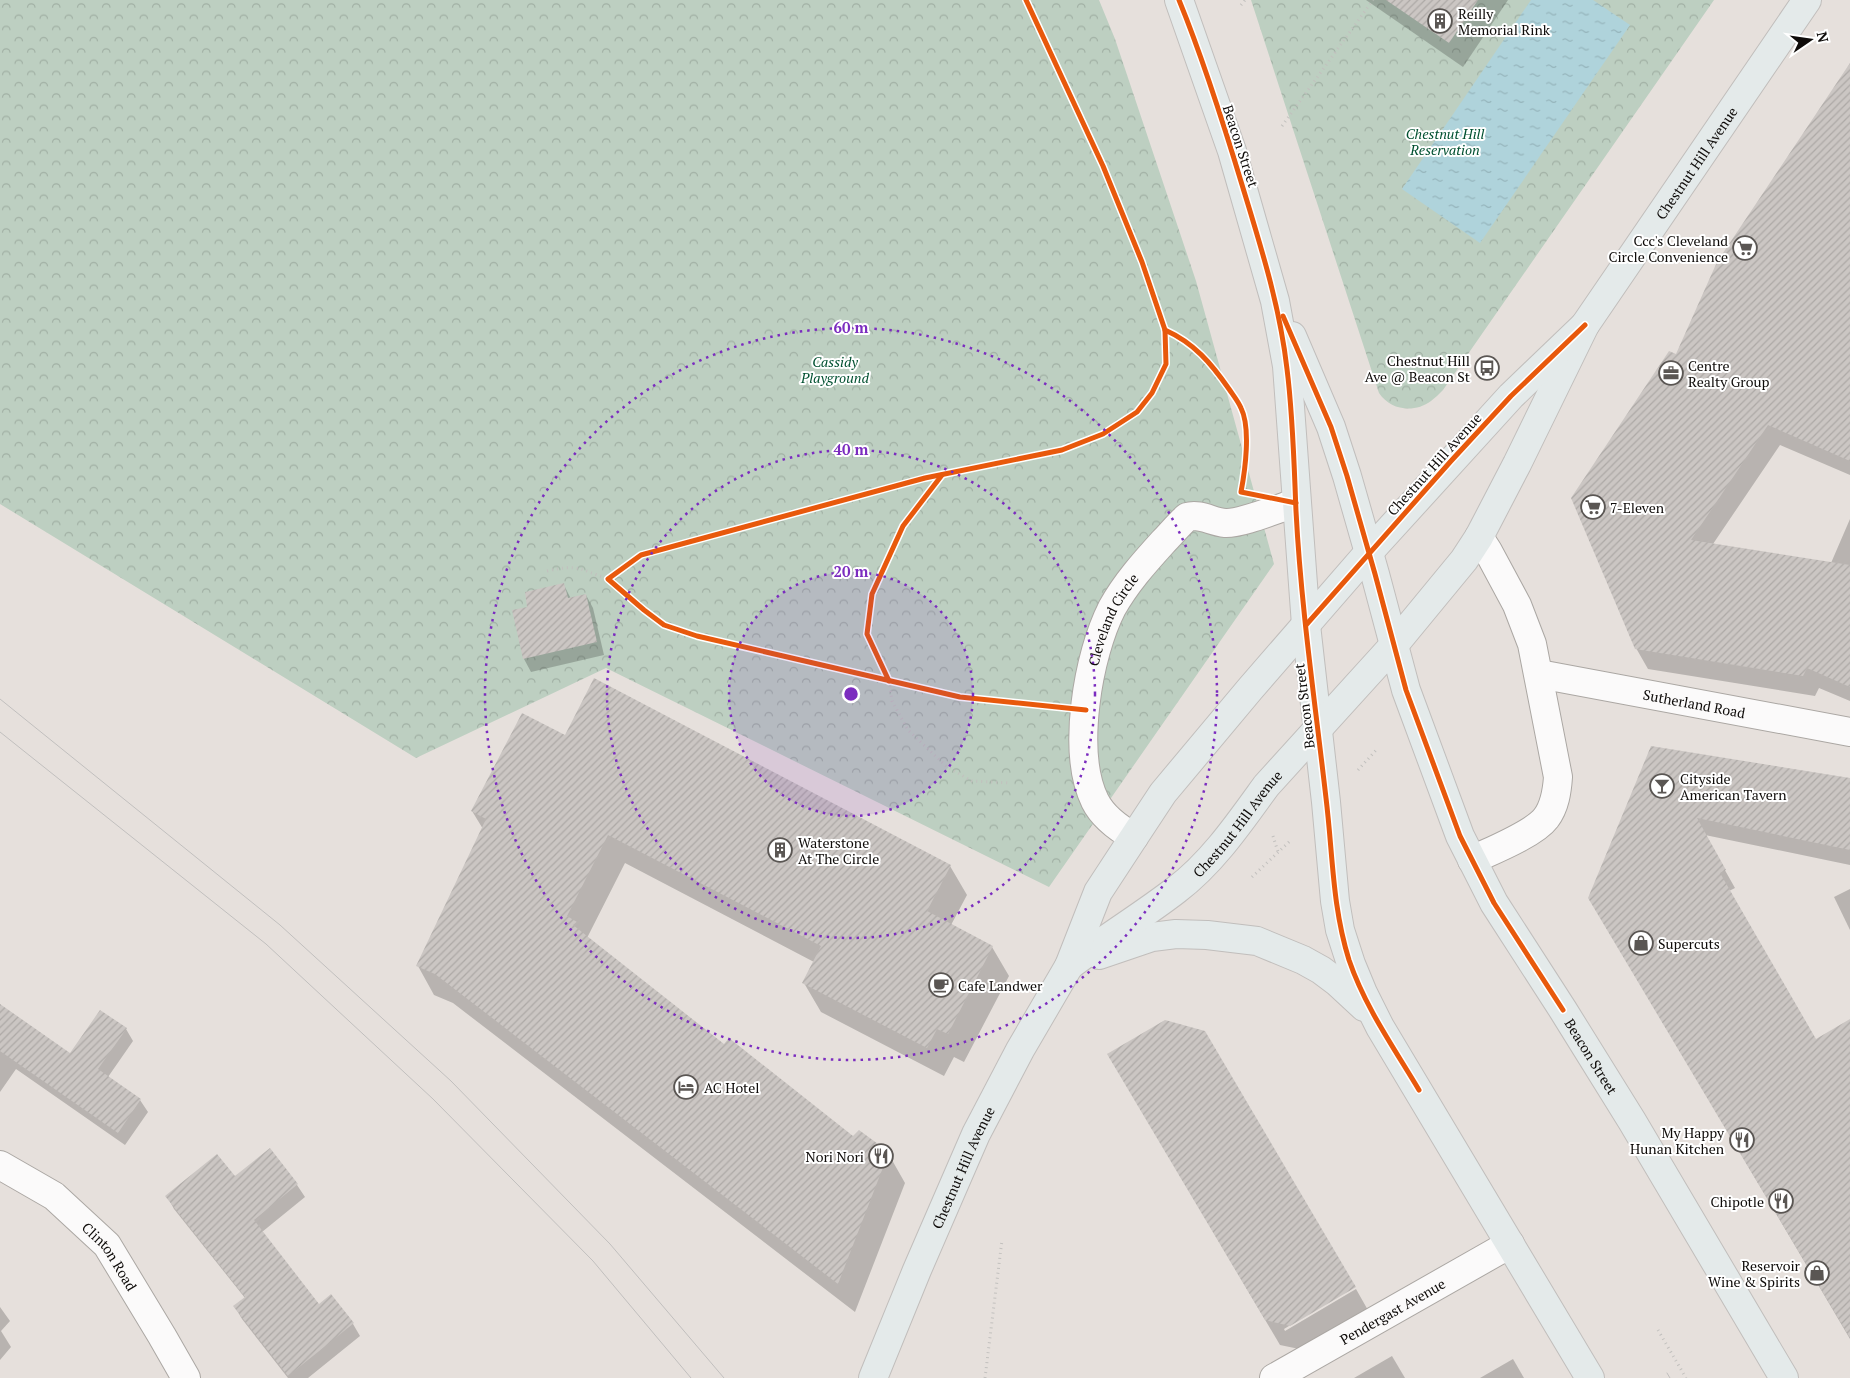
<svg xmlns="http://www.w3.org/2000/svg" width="1850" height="1378" font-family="'PT Serif',serif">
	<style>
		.park { fill: url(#park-crowns) }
		.water { fill: url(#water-ripples) }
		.shadow { fill: #0003 }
		.building { fill: url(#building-hatch) }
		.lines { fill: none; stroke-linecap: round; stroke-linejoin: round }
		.minor-casing { stroke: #aba7a3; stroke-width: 30 }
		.major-casing { stroke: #c1bebc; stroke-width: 30 }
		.path { stroke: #c2c0be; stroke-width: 3; stroke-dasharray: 1 4; stroke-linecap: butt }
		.minor { stroke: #fbfafa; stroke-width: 28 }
		.major { stroke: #e4eaea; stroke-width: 28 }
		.tram { stroke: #c1bfbe; stroke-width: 1 }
		.cycleway-casing { stroke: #fff; stroke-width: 8 }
		.cycleway { stroke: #e8590c; stroke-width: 5 }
		.ring { fill: none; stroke: #7b2cbf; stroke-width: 2.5; stroke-dasharray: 2.5 5 }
		.labels { text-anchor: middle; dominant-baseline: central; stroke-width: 4; stroke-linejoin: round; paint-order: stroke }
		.poi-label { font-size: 14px; fill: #0e0b09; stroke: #fff; text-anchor: start }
		.park-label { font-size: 14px; font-style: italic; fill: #005030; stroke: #fff }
		.street-label { font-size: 14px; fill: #0e0b09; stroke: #fff }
		.centre { fill: #7b2cbf; stroke: #fff; stroke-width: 2.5 }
		.ring-label { font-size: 15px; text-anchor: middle; font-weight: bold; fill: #7b2cbf; stroke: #fff; stroke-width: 4; stroke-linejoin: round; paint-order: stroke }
	</style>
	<defs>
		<pattern id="park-crowns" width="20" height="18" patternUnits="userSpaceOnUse" patternTransform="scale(1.25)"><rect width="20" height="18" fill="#bdcfc1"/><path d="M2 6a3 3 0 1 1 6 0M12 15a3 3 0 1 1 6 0" fill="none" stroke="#a1b0a4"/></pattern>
		<pattern id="water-ripples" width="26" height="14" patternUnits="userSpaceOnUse" patternTransform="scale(1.25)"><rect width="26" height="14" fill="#afd3db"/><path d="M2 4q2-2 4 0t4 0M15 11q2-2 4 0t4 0" fill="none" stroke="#95b4bb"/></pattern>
		<pattern id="building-hatch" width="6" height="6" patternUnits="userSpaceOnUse" patternTransform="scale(1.25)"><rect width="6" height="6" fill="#cbc6c3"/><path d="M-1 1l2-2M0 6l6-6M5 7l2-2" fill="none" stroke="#ada9a6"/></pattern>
	</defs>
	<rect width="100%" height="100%" fill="#e6e0dc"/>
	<g class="park">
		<polygon points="0,0 1099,0 1115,39 1196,281 1274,564 1049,887 606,668 416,758 0,504"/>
		<path d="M1251 0H1714L1443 390C1439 394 1435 398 1431 401 1415 413 1391 411 1379 393 1377 388 1376 382 1374 378Z"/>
	</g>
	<polygon class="water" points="1531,0 1593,0 1630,25 1480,243 1402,189"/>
	<g class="shadow">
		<polygon points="1366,0 1508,0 1463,67"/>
		<polygon points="1850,65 1850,475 1780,445 1713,544 1831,563 1850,519 1850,701 1819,688 1815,696 1648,669 1636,648 1677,356"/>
		<polygon points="564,585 571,599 586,595 593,608 604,655 531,672 524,659 514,611 529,608"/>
		<polygon points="565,737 950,866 967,895 951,925 992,947 1009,976 964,1062 954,1057 944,1076 821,1012 804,983 814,962 625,863 587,938 724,1046 853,1138 888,1153 905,1183 855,1312 453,1003 434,995 418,966 483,829 472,811"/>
		<polygon points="1652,748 1850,779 1850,865 1705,835 1735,888 1729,891 1816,1041 1850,1021 1850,1339 1590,898"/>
		<polygon points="1850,889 1850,930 1834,897"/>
		<polygon points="0,1006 70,1055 126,1029 133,1041 108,1077 140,1100 148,1112 125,1145 16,1069 0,1092"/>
		<polygon points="1123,1079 1355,1286 1284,1329 1285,1331 1356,1289 1369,1312 1304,1350 1280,1345"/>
		<polygon points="270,1150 297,1185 305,1197 262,1232 319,1305 353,1324 360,1336 308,1378 288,1378 242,1319 235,1307 245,1298 174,1209 167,1196 235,1178"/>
		<polygon points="0,1307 10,1321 1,1331 11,1347 0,1360"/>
		<polygon points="1392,1356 1405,1378 1354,1378"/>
		<polygon points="1513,1359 1524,1378 1480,1378"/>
	</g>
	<g class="building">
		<polygon points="1386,0 1478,0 1449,43"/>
		<polygon points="1850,63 1850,461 1768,425 1691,540 1850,565 1850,687 1807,668 1803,676 1635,649 1571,498 1669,351 1676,354 1717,262"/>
		<polygon points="564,583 568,598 586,594 597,642 523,659 512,610 527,607 525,592"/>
		<polygon points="594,678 951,865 927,911 993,946 948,1034 937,1029 927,1048 802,983 821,946 608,835 567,916 577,922 573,925 724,1044 729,1038 853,1136 859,1130 889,1152 838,1284 435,974 416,966 486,819 471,811 522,713 565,735"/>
		<polygon points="1651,746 1850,778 1850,850 1697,818 1726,870 1720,873 1816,1039 1850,1019 1850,1338 1588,898"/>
		<polygon points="0,1004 70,1053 100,1010 127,1028 98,1069 141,1099 118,1133 0,1051"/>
		<polygon points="1165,1020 1205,1031 1356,1287 1290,1326 1265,1320 1107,1054"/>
		<polygon points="270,1148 298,1184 254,1220 319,1304 331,1294 354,1323 288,1376 233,1306 245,1297 165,1196 217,1154 235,1176"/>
	</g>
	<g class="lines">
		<g class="minor-casing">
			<g id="minor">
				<path id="s1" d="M1539 674 1850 732"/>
				<path id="s2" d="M1134 837C1118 828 1103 817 1095 801 1071 752 1088 655 1112 608 1126 583 1144 563 1163 542 1171 534 1178 525 1187 517 1200 513 1212 522 1225 523 1241 524 1279 508 1296 503"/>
				<path d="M1472 860C1491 851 1534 834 1546 818 1555 806 1557 791 1558 777L1532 644 1517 605 1488 551 1479 537"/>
				<path id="s3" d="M0 1165 54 1196 107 1245 162 1336 186 1378"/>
				<path id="s4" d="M1274 1378 1510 1244"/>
			</g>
		</g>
		<g class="major-casing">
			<g id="major">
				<polyline points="1179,0 1232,151 1275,301 1287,366 1306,625 1326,802 1335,901 1340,930 1351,964 1363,993 1380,1027 1590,1378"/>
				<path id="s5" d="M1292 336 1331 427 1347 476 1375 574 1406 690 1460 836 1494 903 1563 1010 1632 1121 1784 1378"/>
				<polyline points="1099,955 1152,937 1176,934 1207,935 1257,941 1303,960 1321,970 1337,982 1364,1007"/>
				<path id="s6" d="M1069 966C1104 939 1141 917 1176 890 1212 863 1240 822 1266 786L1394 645 1464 560 1479 537 1517 464 1585 325 1807 0"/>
				<path id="s7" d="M873 1378 917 1270 976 1134 1020 1050 1069 966 1098 892 1134 837 1163 793 1250 689 1369 552 1511 396 1585 325"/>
			</g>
		</g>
		<g class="path">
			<polyline points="1241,5 1245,0"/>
			<polyline points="1282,126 1373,0"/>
			<path d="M547 571C579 564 579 569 608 579"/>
			<polyline points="889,681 892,701 908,730 947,767 972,781 1011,783"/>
			<polyline points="1358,770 1378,748"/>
			<polyline points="1273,836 1278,852"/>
			<polyline points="1252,877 1290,841"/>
			<polyline points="1658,1330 1686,1378"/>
			<polyline points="985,1378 1002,1240"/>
		</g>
		<use href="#minor" class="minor"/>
		<use href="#major" class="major"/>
		<g class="tram">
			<polyline points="0,699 280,925 451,1081 610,1244 724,1378"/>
			<polyline points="0,732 266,944 433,1099 593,1261 691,1378"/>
			<polyline points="1667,1373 1670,1378"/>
		</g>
		<g class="cycleway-casing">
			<g id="cycleway">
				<polyline points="1026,0 1103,166 1142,262 1165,330 1166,364 1152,393 1137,412 1103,434 1062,450 925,478 641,555 608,579 644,610 664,625 697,636 960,697 1086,710"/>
				<path d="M1179 0C1204 61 1224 125 1243 188 1261 247 1280 307 1287 369 1293 416 1294 463 1296 511 1301 607 1315 702 1326 798 1333 855 1332 905 1349 960 1365 1007 1394 1048 1419 1090"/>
				<polyline points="1283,316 1331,427 1347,476 1375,574 1406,690 1460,836 1494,903 1563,1010"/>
				<path d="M1165 330C1194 343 1211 363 1229 389 1233 395 1238 401 1241 408 1251 428 1245 471 1241 492L1296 503"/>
				<polyline points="1306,625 1451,461 1511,396 1585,325"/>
				<polyline points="889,681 867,634 872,594 903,526 942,475"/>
			</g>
		</g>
		<use href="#cycleway" class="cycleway"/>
	</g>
	<circle cx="851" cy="694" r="122" fill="#7b2cbf" fill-opacity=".12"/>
	<g class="ring">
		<circle cx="851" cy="694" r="122"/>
		<circle cx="851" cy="694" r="244"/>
		<circle cx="851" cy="694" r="366"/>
	</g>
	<defs>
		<g id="building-ring" transform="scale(1.25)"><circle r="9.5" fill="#fff" stroke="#5a5653" stroke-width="1.5"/><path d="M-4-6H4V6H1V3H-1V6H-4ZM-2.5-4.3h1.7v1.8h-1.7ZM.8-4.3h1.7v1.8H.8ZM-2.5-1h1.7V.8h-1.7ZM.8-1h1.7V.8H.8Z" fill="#5a5653"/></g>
		<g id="supermarket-ring" transform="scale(1.25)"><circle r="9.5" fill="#fff" stroke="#5a5653" stroke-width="1.5"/><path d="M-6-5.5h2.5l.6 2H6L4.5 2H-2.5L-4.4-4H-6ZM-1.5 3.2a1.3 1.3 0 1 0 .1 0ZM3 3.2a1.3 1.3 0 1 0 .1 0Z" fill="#5a5653"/></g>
		<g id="bus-ring" transform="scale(1.25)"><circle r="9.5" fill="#fff" stroke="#5a5653" stroke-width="1.5"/><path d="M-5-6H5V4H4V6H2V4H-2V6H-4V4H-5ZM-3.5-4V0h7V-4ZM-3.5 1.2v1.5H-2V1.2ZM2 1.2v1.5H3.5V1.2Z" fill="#5a5653"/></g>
		<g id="office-ring" transform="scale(1.25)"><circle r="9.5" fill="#fff" stroke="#5a5653" stroke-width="1.5"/><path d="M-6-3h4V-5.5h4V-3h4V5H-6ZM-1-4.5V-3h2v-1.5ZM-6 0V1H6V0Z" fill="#5a5653"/></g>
		<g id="bar-ring" transform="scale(1.25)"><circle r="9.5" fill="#fff" stroke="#5a5653" stroke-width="1.5"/><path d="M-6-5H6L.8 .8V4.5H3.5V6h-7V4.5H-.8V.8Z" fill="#5a5653"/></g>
		<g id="shop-ring" transform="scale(1.25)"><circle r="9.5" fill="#fff" stroke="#5a5653" stroke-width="1.5"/><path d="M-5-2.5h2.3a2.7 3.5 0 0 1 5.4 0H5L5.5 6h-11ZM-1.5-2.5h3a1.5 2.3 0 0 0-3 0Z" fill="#5a5653"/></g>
		<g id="cafe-ring" transform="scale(1.25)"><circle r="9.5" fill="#fff" stroke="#5a5653" stroke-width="1.5"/><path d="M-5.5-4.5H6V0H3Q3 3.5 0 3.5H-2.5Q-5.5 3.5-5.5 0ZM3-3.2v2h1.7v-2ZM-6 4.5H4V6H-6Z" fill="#5a5653"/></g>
		<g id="hotel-ring" transform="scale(1.25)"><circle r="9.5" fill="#fff" stroke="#5a5653" stroke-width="1.5"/><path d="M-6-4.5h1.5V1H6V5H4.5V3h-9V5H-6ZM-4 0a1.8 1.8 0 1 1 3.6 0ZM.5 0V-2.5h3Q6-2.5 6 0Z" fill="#5a5653"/></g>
		<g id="restaurant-ring" transform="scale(1.25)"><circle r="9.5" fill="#fff" stroke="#5a5653" stroke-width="1.5"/><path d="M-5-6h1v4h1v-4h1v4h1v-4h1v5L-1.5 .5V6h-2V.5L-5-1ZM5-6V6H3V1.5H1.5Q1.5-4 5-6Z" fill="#5a5653"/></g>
	</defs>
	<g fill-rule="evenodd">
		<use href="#building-ring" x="1440" y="21"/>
		<use href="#supermarket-ring" x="1745" y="248"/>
		<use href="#bus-ring" x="1487" y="368"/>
		<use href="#office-ring" x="1671" y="373"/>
		<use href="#supermarket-ring" x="1593" y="507"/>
		<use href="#bar-ring" x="1662" y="786"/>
		<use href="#building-ring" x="780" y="850"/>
		<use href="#shop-ring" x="1641" y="943"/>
		<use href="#cafe-ring" x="941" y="985"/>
		<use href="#hotel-ring" x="686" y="1087"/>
		<use href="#restaurant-ring" x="1742" y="1140"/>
		<use href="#restaurant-ring" x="881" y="1156"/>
		<use href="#restaurant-ring" x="1781" y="1201"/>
		<use href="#shop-ring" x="1817" y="1273"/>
	</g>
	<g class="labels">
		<g class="poi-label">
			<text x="1458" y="13">Reilly<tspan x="1458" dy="16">Memorial Rink</tspan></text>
			<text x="1728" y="240" text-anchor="end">Ccc's Cleveland<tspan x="1728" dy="16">Circle Convenience</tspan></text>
			<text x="1470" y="360" text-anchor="end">Chestnut Hill<tspan x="1470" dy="16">Ave @ Beacon St</tspan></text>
			<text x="1688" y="365">Centre<tspan x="1688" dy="16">Realty Group</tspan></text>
			<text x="1610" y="507">7-Eleven</text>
			<text x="1680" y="778">Cityside<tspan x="1680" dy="16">American Tavern</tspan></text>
			<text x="798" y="842">Waterstone<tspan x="798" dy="16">At The Circle</tspan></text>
			<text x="1658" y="943">Supercuts</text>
			<text x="958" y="985">Cafe Landwer</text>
			<text x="704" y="1087">AC Hotel</text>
			<text x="1724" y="1132" text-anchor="end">My Happy<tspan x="1724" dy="16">Hunan Kitchen</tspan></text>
			<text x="864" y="1156" text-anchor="end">Nori Nori</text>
			<text x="1764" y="1201" text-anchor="end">Chipotle</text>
			<text x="1800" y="1265" text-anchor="end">Reservoir<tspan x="1800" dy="16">Wine &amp; Spirits</tspan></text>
		</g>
		<g class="park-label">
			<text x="1445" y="133">Chestnut Hill<tspan x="1445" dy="16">Reservation</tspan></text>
			<text x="835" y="361">Cassidy<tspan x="835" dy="16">Playground</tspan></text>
		</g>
		<g class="street-label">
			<text transform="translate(1241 146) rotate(72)">Beacon Street</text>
			<text stroke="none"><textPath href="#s6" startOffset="1031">Chestnut Hill Avenue</textPath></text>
			<text transform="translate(1434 464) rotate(-48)">Chestnut Hill Avenue</text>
			<text stroke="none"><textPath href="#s2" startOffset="242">Cleveland Circle</textPath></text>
			<text stroke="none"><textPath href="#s1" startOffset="158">Sutherland Road</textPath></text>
			<text transform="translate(1304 706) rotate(-97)">Beacon Street</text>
			<text stroke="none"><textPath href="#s6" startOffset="222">Chestnut Hill Avenue</textPath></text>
			<text stroke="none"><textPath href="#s5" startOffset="785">Beacon Street</textPath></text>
			<text stroke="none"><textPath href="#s7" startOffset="229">Chestnut Hill Avenue</textPath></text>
			<text stroke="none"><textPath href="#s3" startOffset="145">Clinton Road</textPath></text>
			<text stroke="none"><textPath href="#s4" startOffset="136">Pendergast Avenue</textPath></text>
		</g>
	</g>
	<circle cx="851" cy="694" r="8" class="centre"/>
	<g class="ring-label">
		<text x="851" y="333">60 m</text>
		<text x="851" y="455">40 m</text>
		<text x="851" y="577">20 m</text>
	</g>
	<g transform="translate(1810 40) rotate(77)" stroke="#ffffff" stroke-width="4" paint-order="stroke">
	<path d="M0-4L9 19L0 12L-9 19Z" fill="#0e0b09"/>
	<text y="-8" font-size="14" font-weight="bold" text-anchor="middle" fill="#0e0b09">N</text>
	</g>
</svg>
